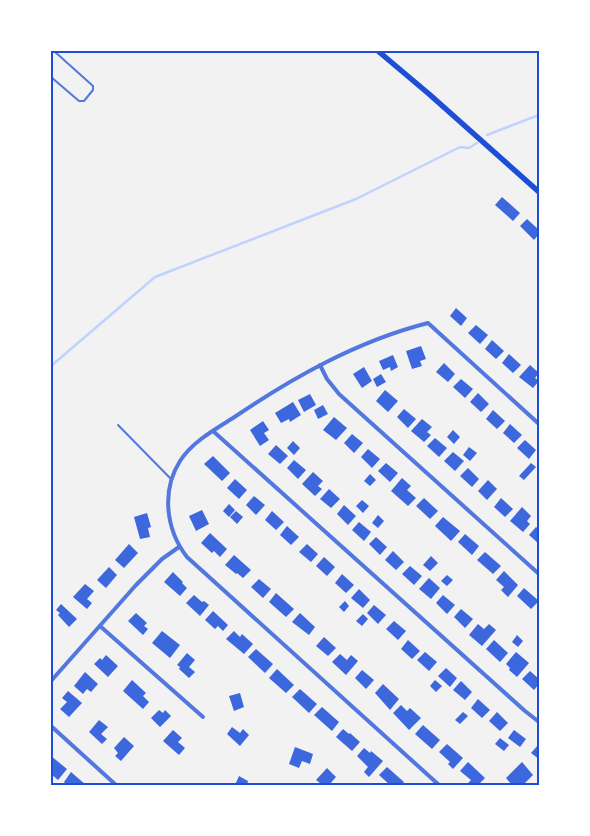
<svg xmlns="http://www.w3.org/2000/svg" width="590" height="836" font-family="'Fira Sans',sans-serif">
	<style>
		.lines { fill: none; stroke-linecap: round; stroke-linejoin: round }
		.stream { stroke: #bfd3fe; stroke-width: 2.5 }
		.building { fill: #3d67dc }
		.service { stroke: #5277de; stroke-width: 2 }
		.minor { stroke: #5277de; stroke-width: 4 }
		.secondary { stroke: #1d4ed8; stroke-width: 5.5 }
		.neatline { fill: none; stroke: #1d4ed8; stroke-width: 2 }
	</style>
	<rect width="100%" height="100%" fill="#f2f2f2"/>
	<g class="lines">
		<g class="stream">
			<polyline points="487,135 539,115"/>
			<polyline points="51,366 155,277 356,199 460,147 469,148 477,143"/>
		</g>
	</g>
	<g class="building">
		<polygon points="502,197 520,213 513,221 495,205"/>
		<polygon points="527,219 539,230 539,234 534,240 520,226"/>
		<polygon points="456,308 467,318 461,326 450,316"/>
		<polygon points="476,325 488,335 480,344 468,333"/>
		<polygon points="492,340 504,351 496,359 485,349"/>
		<polygon points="421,346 426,359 420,361 422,366 412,369 406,351"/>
		<polygon points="509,354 521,365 513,373 502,363"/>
		<polygon points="393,355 398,367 391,371 390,367 383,370 379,361"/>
		<polygon points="444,363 455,374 448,382 436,372"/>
		<polygon points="530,365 539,373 535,378 539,381 533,388 519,377"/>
		<polygon points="364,367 372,381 362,388 353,374"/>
		<polygon points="381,374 386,382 377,387 373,379"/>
		<polygon points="461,379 473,389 465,398 453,387"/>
		<polygon points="385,390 398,401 388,412 376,401"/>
		<polygon points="478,393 489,404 481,412 470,402"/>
		<polygon points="310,394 316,405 304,412 298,400"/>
		<polygon points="293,402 301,415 290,422 289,419 281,423 275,413"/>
		<polygon points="323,405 328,414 318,419 314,410"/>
		<polygon points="404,409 416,419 408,428 397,417"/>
		<polygon points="493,410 505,421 497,429 486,419"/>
		<polygon points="334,417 347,428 336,440 323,430"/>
		<polygon points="422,419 432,427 427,432 431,435 424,442 411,431"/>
		<polygon points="263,421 269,430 264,433 269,440 260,446 250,430"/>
		<polygon points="510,424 522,435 514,443 503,433"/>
		<polygon points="453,430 460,437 454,444 447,437"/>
		<polygon points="352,434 363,443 354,453 344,443"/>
		<polygon points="435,438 447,448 439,457 427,446"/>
		<polygon points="525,440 536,450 529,459 517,448"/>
		<polygon points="293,441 300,448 294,455 287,448"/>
		<polygon points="276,445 288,456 280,464 268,454"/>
		<polygon points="469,447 477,453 470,461 463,455"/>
		<polygon points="368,449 380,459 372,468 361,457"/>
		<polygon points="453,452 464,461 455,471 444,461"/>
		<polygon points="213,456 230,473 222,481 204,464"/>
		<polygon points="294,460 306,470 298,479 287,468"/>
		<polygon points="386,463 398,473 390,482 378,471"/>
		<polygon points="531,463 536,467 524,480 519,476"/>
		<polygon points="468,468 479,479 472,487 460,476"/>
		<polygon points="313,472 323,481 318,486 322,489 315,496 302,484"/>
		<polygon points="370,474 376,480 370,486 364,481"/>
		<polygon points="402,478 411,486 407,490 416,498 408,506 391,491"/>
		<polygon points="235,479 247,490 239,499 227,488"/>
		<polygon points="488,480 497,489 487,500 478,491"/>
		<polygon points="329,489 340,499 331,508 320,499"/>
		<polygon points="254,496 265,505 256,515 246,505"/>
		<polygon points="424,498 438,511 430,519 416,506"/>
		<polygon points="501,498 513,509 505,517 494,507"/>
		<polygon points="362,500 369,506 363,513 356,506"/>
		<polygon points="229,504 235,510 229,517 223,511"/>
		<polygon points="344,505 356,516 348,525 337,514"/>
		<polygon points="522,507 531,516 527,521 530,524 523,532 510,521"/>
		<polygon points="202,510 209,524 196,531 189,516"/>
		<polygon points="236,511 243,517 237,524 230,517"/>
		<polygon points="272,511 284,522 276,530 265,520"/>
		<polygon points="147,513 151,527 148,528 150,537 140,539 134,517"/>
		<polygon points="378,515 384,521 378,528 372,523"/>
		<polygon points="443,517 460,531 451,541 435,526"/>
		<polygon points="359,522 371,532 364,541 352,530"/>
		<polygon points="287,526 299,537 291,545 280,535"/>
		<polygon points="536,527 539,529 539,544 529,535"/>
		<polygon points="210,533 227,549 220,557 214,551 212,553 201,543"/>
		<polygon points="465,534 479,546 472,555 458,542"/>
		<polygon points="376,537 387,547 380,555 369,544"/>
		<polygon points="129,544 138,553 124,568 115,560"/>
		<polygon points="307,544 318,554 311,562 299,552"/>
		<polygon points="393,551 404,562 396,570 385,560"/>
		<polygon points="485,552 501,566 493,574 477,560"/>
		<polygon points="234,555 251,570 243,578 237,573 236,574 225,565"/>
		<polygon points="431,556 438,563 430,571 423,565"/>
		<polygon points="324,557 335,567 327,576 316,566"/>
		<polygon points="410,566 422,576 414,585 402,574"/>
		<polygon points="109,567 117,575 106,588 97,580"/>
		<polygon points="504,571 518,585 508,597 501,590 504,587 496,580"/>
		<polygon points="173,572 183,582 182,583 187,588 180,596 164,582"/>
		<polygon points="342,574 354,585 346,593 335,583"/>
		<polygon points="447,575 453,580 447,586 441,581"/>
		<polygon points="429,578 440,588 431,599 419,589"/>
		<polygon points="259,579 271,589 263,598 251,587"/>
		<polygon points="85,584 94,591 87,599 92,603 87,609 73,597"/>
		<polygon points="524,588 539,601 531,609 517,596"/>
		<polygon points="359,589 370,600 363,608 351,598"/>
		<polygon points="276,593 294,609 286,617 269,602"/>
		<polygon points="194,595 202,602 204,601 209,605 200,616 186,603"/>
		<polygon points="443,595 455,605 447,614 436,603"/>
		<polygon points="345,601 349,606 344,612 339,607"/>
		<polygon points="61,604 77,619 69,627 58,615 60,613 56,610"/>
		<polygon points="374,605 386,615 378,624 367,613"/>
		<polygon points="461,609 473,619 465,628 454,617"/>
		<polygon points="213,611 228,625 223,631 218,626 215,629 205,620"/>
		<polygon points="136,613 147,623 144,626 148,629 143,635 128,621"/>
		<polygon points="300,613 315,627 309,635 292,622"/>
		<polygon points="363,614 368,619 362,626 356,621"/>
		<polygon points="394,621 406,631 398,640 386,629"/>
		<polygon points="478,624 484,629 489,624 496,630 482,646 469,635"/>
		<polygon points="162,631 180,645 170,658 152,643"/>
		<polygon points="234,631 240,637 242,634 253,644 244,654 226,639"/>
		<polygon points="517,635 523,641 518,647 512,642"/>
		<polygon points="324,637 336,648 328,656 316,646"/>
		<polygon points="408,640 420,651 412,659 401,649"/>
		<polygon points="494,640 508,653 500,662 486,649"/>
		<polygon points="256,649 273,664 265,673 248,657"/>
		<polygon points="425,652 437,662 429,671 417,660"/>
		<polygon points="516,652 529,663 517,677 509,670 510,668 506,664"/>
		<polygon points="187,653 195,660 189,667 195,672 189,678 179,669 180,667 177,665"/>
		<polygon points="340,654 347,660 351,655 358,661 346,675 332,662"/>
		<polygon points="106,655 118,666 108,677 94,664 100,658 102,660"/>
		<polygon points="446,668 457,678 450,687 438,676"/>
		<polygon points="277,669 294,685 286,693 269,678"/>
		<polygon points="362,670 374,680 366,689 355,678"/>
		<polygon points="530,671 539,679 539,684 534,690 522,679"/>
		<polygon points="85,672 98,684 91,692 87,689 83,694 74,686"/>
		<polygon points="132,680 146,693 143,696 149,702 143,709 123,691"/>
		<polygon points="435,680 442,686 436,692 430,686"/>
		<polygon points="461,681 472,692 465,700 453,690"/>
		<polygon points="383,684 399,699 390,710 375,693"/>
		<polygon points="300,689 317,704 309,713 292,697"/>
		<polygon points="68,691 82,703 69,717 60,709 67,702 62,698"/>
		<polygon points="240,693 244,707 234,711 229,696"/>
		<polygon points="478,699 490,710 482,718 471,708"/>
		<polygon points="401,705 407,711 410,708 421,718 409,730 393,713"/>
		<polygon points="322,707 339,722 332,731 314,715"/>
		<polygon points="159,710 163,713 165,710 171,716 160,727 151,718"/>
		<polygon points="463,712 468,716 460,724 455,720"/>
		<polygon points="497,712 508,723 500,731 489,721"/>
		<polygon points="99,720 108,727 101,734 107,739 102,744 89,732"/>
		<polygon points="423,725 440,740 432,749 415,734"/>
		<polygon points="232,727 240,733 243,729 249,735 240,746 227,734"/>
		<polygon points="343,729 349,734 350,733 360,742 352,751 336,737"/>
		<polygon points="173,730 182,738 178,742 185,748 179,755 163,741"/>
		<polygon points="514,730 526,739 520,747 508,738"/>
		<polygon points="124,737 134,746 121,761 115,756 118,753 114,748"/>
		<polygon points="500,738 509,745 504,751 495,744"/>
		<polygon points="447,744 463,758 453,769 448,764 450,762 439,752"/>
		<polygon points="539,744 539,759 531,753"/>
		<polygon points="295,747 313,754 310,764 302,761 299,768 289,764"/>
		<polygon points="364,748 370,753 371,751 383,761 369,777 364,772 368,767 357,756"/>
		<polygon points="51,756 67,769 58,780 51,774"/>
		<polygon points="468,762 485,778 478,785 469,785 468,783 471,780 460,771"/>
		<polygon points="522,762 533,775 523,785 512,785 506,778"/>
		<polygon points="387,767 404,782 402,785 390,785 379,775"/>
		<polygon points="327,768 336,777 329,785 319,785 320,783 316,780"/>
		<polygon points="71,772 86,785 67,785 64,782"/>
		<polygon points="239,776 248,781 247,785 235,785"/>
	</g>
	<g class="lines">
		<g class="service">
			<polyline points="51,77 79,101 84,101 93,90 93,86 54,51"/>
			<polyline points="118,425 171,479"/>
		</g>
		<g class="minor">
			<polyline points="320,365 327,379 339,394 539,574"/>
			<polyline points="213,431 525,711 539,722"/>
			<polyline points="100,626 203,717"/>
			<polyline points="51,681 136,585 162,559 179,547"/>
			<polyline points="51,726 116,785"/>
			<path d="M439 785 187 557C166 530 161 491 180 461 192 442 214 430 233 418 292 378 357 341 428 323L539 424"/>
		</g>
		<polyline class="secondary" points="378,51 429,94 539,192"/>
	</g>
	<rect width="590" height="836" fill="none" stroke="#ffffff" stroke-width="105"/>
	<rect x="52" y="52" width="486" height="732" class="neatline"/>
</svg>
